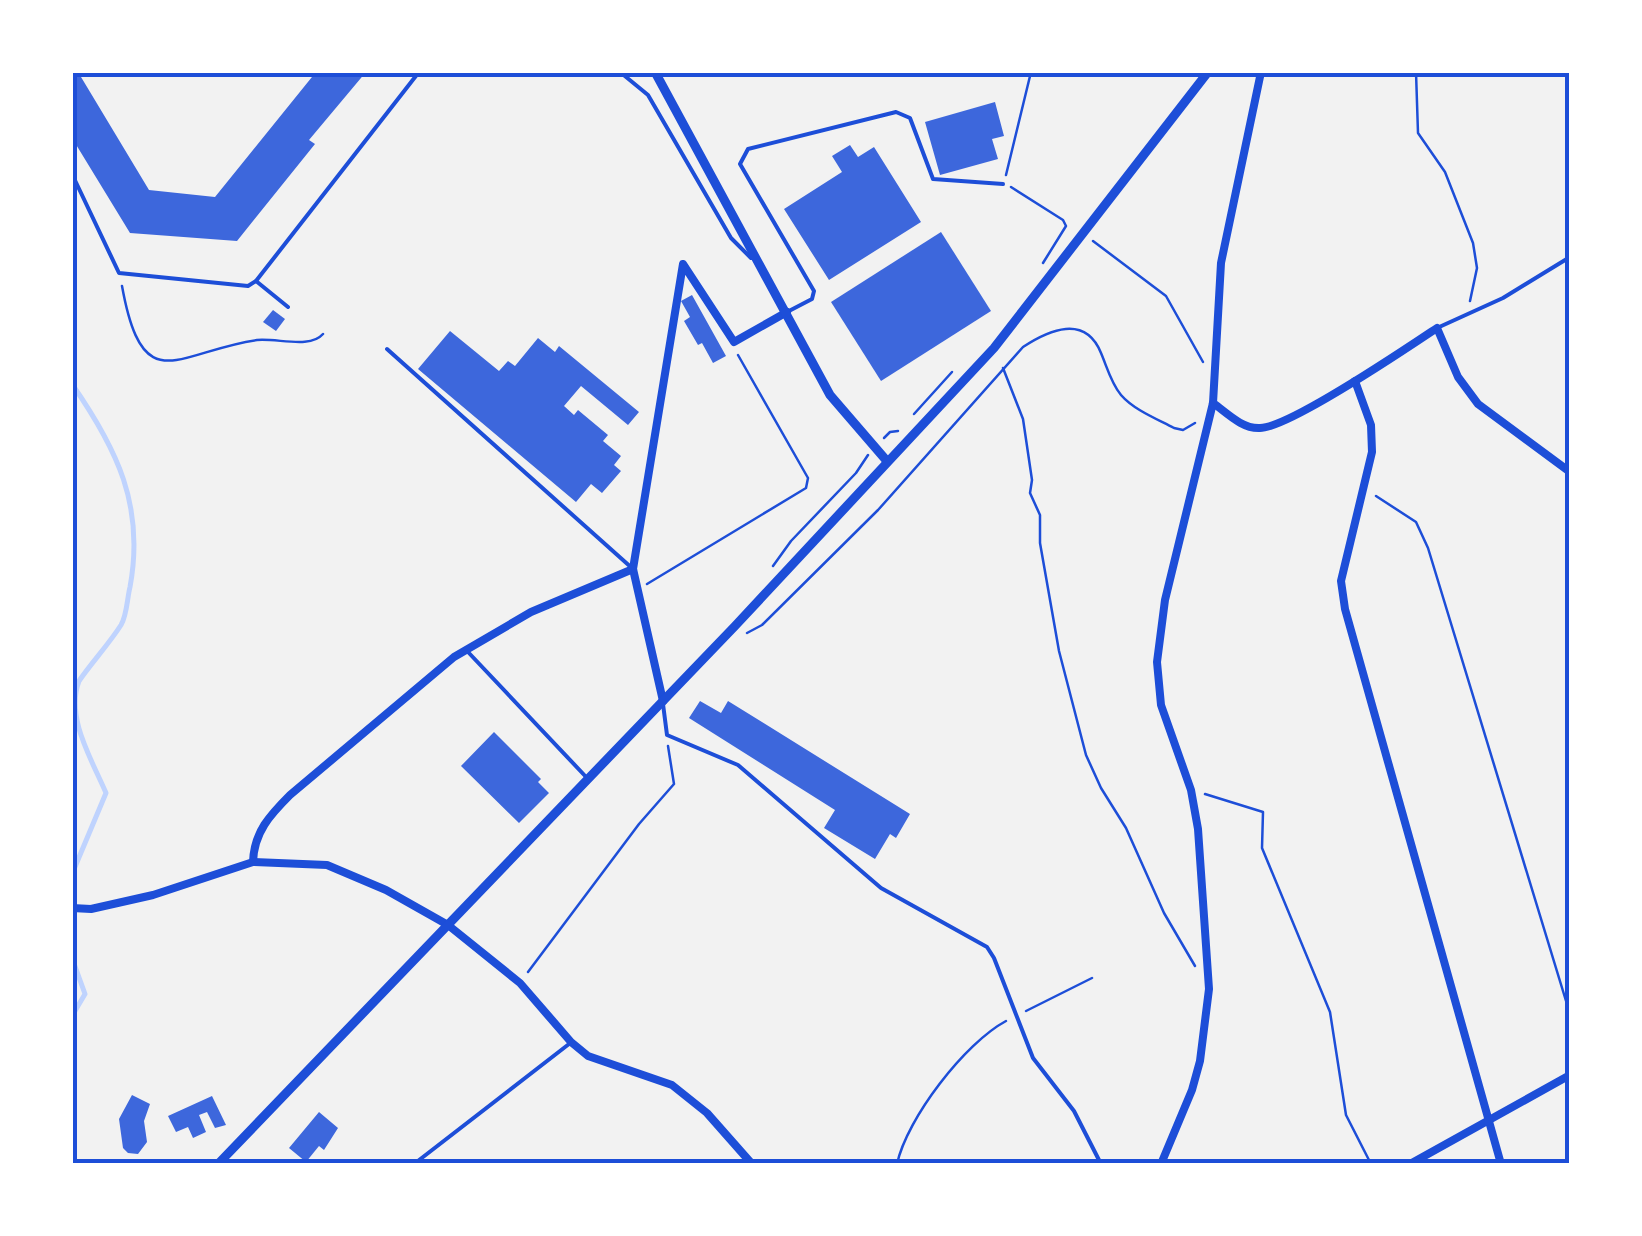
<svg xmlns="http://www.w3.org/2000/svg" width="1642" height="1236" font-family="'PT Sans',sans-serif">
	<style>
		.lines { fill: none; stroke-linecap: round; stroke-linejoin: round }
		.stream { stroke: #bfd3fe; stroke-width: 5 }
		.building { fill: #3d67dc }
		.path { stroke: #1d4ed8; stroke-width: 2.5 }
		.service { stroke: #1d4ed8; stroke-width: 4 }
		.minor { stroke: #1d4ed8; stroke-width: 8 }
		.tertiary { stroke: #1d4ed8; stroke-width: 9 }
		.neatline { fill: none; stroke: #1d4ed8; stroke-width: 4 }
	</style>
	<rect width="100%" height="100%" fill="#f2f2f2"/>
	<g class="lines">
		<g class="stream">
			<path d="M72 384C117 449 145 506 130 587 127 599 127 615 121 625 109 644 92 662 79 681 65 717 92 760 106 793L72 874"/>
			<polyline points="72,958 85,994 72,1016"/>
		</g>
	</g>
	<g class="building">
		<polygon points="72,72 78,72 149,190 215,197 316,72 366,72 309,140 315,144 237,241 130,233 72,138"/>
		<polygon points="995,102 1004,136 992,139 998,159 940,175 925,122"/>
		<polygon points="850,145 858,157 874,147 921,222 829,280 784,209 842,172 832,156"/>
		<polygon points="941,232 991,311 881,381 831,302"/>
		<polygon points="692,295 726,356 713,363 702,343 698,345 684,321 690,317 681,301"/>
		<polygon points="273,310 285,319 276,331 263,322"/>
		<polygon points="450,331 499,371 508,361 515,366 538,338 555,352 559,346 639,412 628,425 581,386 564,406 574,415 578,410 608,435 603,441 621,456 614,465 621,471 602,493 591,484 576,502 418,369"/>
		<polygon points="700,701 721,713 728,701 910,814 896,838 890,834 875,859 824,828 835,810 689,718"/>
		<polygon points="494,732 541,779 538,782 549,793 519,823 461,766"/>
		<polygon points="132,1095 150,1104 144,1121 147,1142 138,1154 128,1153 123,1148 119,1119"/>
		<polygon points="212,1096 226,1125 215,1128 207,1112 199,1115 206,1132 193,1138 188,1127 176,1132 168,1116"/>
		<polygon points="319,1112 338,1128 324,1150 319,1146 306,1162 289,1148"/>
	</g>
	<g class="lines">
		<g class="path">
			<polyline points="1416,72 1418,133 1445,172 1473,243 1477,268 1470,301"/>
			<polyline points="1006,175 1031,72"/>
			<polyline points="1011,187 1063,220 1066,226 1043,263"/>
			<polyline points="1093,241 1166,296 1203,362"/>
			<path d="M122 286C143 402 178 351 257 340 278 338 310 349 323 334"/>
			<polyline points="1003,368 1023,419 1032,480 1030,493 1040,515 1040,543 1059,651 1086,755 1101,788 1126,828 1164,913 1195,966"/>
			<polyline points="914,414 952,372"/>
			<polyline points="884,438 890,432 898,431"/>
			<polyline points="1376,496 1416,522 1428,548 1570,1014"/>
			<polyline points="773,566 791,541 856,473 868,455"/>
			<polyline points="647,584 806,488 808,478 738,355"/>
			<path d="M747 633 762 625 878 510 1023 347C1049 330 1085 314 1101 353 1107 367 1111 383 1121 395 1134 410 1157 419 1174 428L1183 430 1195 423"/>
			<polyline points="1205,794 1263,812 1262,848 1330,1012 1346,1115 1371,1164"/>
			<polyline points="528,972 639,824 674,784 668,746"/>
			<polyline points="1026,1011 1092,978"/>
			<path d="M897 1164C907 1118 965 1043 1006 1021"/>
		</g>
		<g class="service">
			<polyline points="620,72 648,95 731,238 751,258"/>
			<polyline points="72,174 119,273 248,286 256,281 419,72"/>
			<polyline points="256,281 288,307"/>
			<polyline points="787,312 812,299 814,291 740,164 748,149 896,112 910,118 933,179 1003,184"/>
			<polyline points="1437,328 1503,298 1570,257"/>
			<polyline points="387,349 633,569"/>
			<polyline points="468,652 588,779"/>
			<polyline points="663,704 667,735 738,765 881,888 987,947 994,958 1033,1058 1074,1111 1101,1164"/>
			<polyline points="414,1164 569,1044"/>
		</g>
		<g class="minor">
			<polyline points="1355,381 1371,425 1372,452 1341,581 1345,609 1501,1164"/>
			<path d="M1213 403C1227 413 1242 429 1260 428 1289 428 1407 348 1437 328L1458 377 1478 404 1570 472"/>
			<polyline points="663,701 633,569 683,264 734,342 787,312"/>
			<path d="M253 862C254 832 270 815 290 795L454 657 531 612 633 569"/>
			<polyline points="72,908 91,909 153,895 253,862 327,865 386,890 448,925 520,983 571,1042 588,1056 672,1085 707,1113 752,1164"/>
			<polyline points="1161,1164 1192,1090 1200,1061 1209,989 1198,829 1191,790 1161,705 1157,662 1165,600 1213,403 1221,263 1261,72"/>
			<polyline points="1410,1164 1570,1075"/>
		</g>
		<g class="tertiary">
			<polyline points="655,72 830,395 886,460"/>
			<polyline points="218,1164 735,626 994,348 1208,72"/>
		</g>
	</g>
	<rect width="1642" height="1236" fill="none" stroke="#ffffff" stroke-width="150"/>
	<rect x="75" y="75" width="1492" height="1086" class="neatline"/>
</svg>
